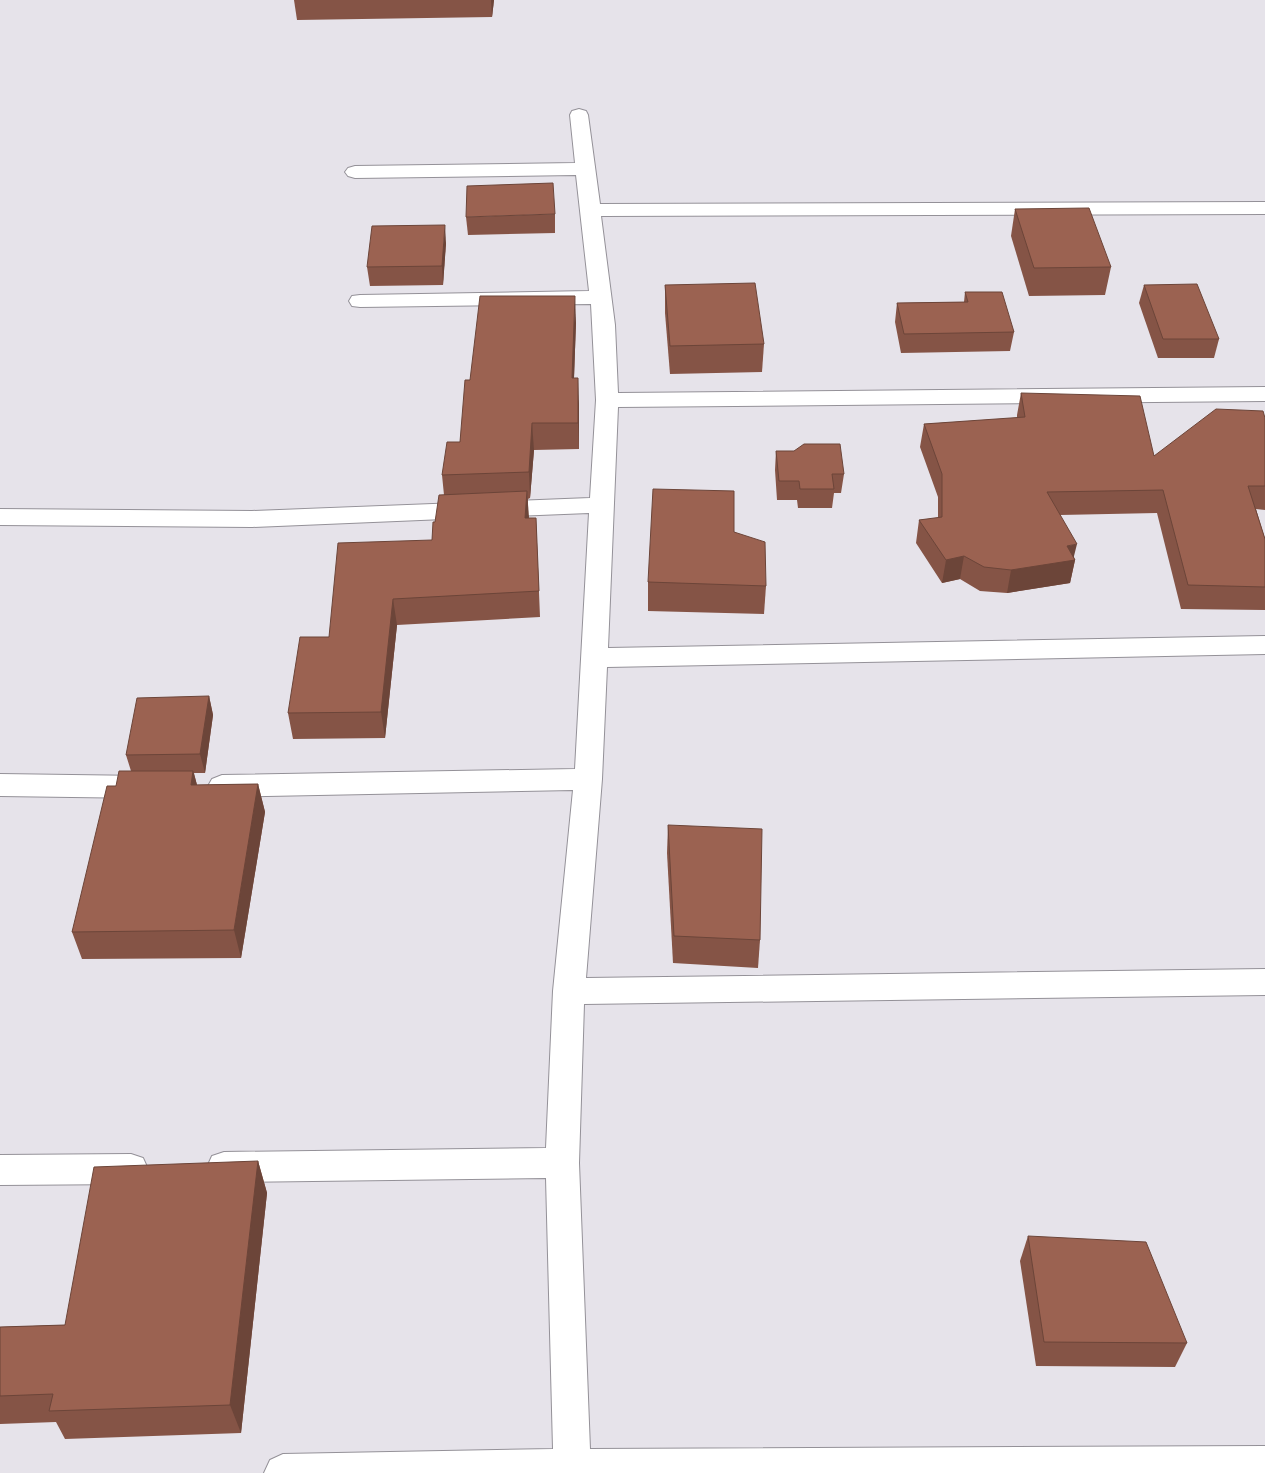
<svg xmlns="http://www.w3.org/2000/svg" width="1265" height="1473" font-family="'Source Serif 4',serif">
	<style>
		.lines { fill: none; stroke-linecap: round; stroke-linejoin: round }
		.minor-casing { stroke: #949198; stroke-width: 2 }
		.minor { fill: #fff; fill-rule: evenodd }
		.wall { fill: #855446 }
		.shaded-wall { fill: #6c4539 }
		.building { fill: #9b6251; stroke: #6c4539 }
	</style>
	<rect width="100%" height="100%" fill="#e6e3ea"/>
	<g class="lines">
		<g class="minor-casing">
			<g id="minor">
				<polygon points="579,109 586,111 588,115 600,204 1265,202 1265,214 601,216 615,325 618,393 1265,387 1265,401 618,407 608,648 1265,636 1265,654 607,667 602,779 586,978 1265,969 1265,995 584,1004 579,1163 590,1449 1265,1446 1265,1473 264,1473 270,1460 283,1454 553,1449 546,1178 224,1182 212,1178 207,1167 212,1156 224,1152 546,1148 553,991 573,790 222,797 212,793 208,786 212,779 222,775 575,769 589,513 252,527 0,525 0,509 252,511 590,498 596,400 591,304 360,307 352,306 349,301 352,296 360,295 589,291 576,175 355,178 348,176 345,172 348,168 355,166 575,163 570,115 572,111"/>
				<polygon points="0,774 144,776 154,780 158,787 154,794 144,798 0,796"/>
				<polygon points="131,1154 143,1158 148,1169 143,1180 131,1184 0,1185 0,1155"/>
			</g>
		</g>
		<use href="#minor" class="minor"/>
	</g>
	<g class="wall">
		<polygon points="294,0 494,0 492,17 297,20"/>
		<polygon points="1015,209 1111,267 1105,295 1029,296 1011,236"/>
		<polygon points="555,214 555,233 468,235 466,217"/>
		<polygon points="446,243 443,285 370,286 367,267"/>
		<polygon points="665,285 764,344 762,372 670,374 665,313"/>
		<polygon points="1144,285 1219,339 1214,358 1158,358 1139,303"/>
		<polygon points="965,292 1014,332 1010,351 901,353 895,322 897,303 964,302"/>
		<polygon points="576,322 574,378 579,405 579,449 534,450 530,498 528,499 528,518 536,518 540,617 397,625 385,738 293,739 288,713 329,637 432,540 435,522 444,495 442,475 460,442 470,380"/>
		<polygon points="1021,393 1154,456 1265,418 1265,510 1256,509 1265,539 1265,610 1181,609 1157,513 1060,515 1075,560 1070,583 1007,593 980,591 960,579 942,583 916,543 919,520 938,518 938,497 920,447 924,424 1017,418 1017,415"/>
		<polygon points="776,451 844,474 841,493 834,493 832,508 798,508 797,500 777,500 775,470"/>
		<polygon points="734,532 766,586 764,614 648,611 648,582"/>
		<polygon points="209,696 213,715 205,773 194,773 197,785 258,784 265,812 241,958 82,959 72,932 131,771 126,755"/>
		<polygon points="668,825 760,940 758,968 673,963 667,853"/>
		<polygon points="258,1161 267,1193 241,1433 65,1439 56,1422 0,1424 0,1327 65,1325"/>
		<polygon points="1028,1236 1187,1343 1175,1367 1036,1366 1020,1261"/>
	</g>
	<g class="shaded-wall">
		<polygon points="491,0 494,0 492,17"/>
		<polygon points="445,225 446,243 443,285 442,266"/>
		<polygon points="575,296 576,322 573,405 572,378"/>
		<polygon points="578,378 579,405 579,449 578,423"/>
		<polygon points="532,423 534,450 530,498 529,472"/>
		<polygon points="527,491 529,517 526,544 525,518"/>
		<polygon points="1077,544 1073,560 1075,560 1070,583 1007,593 1011,570 1067,546"/>
		<polygon points="964,556 960,579 942,583 946,560"/>
		<polygon points="393,599 397,625 385,738 381,712"/>
		<polygon points="209,696 213,715 205,773 200,754"/>
		<polygon points="193,771 201,799 191,785"/>
		<polygon points="258,784 265,812 241,958 234,930"/>
		<polygon points="258,1161 267,1193 241,1433 230,1405"/>
	</g>
	<g class="building">
		<polygon points="553,183 555,214 466,217 467,186"/>
		<polygon points="1089,208 1111,267 1034,268 1015,209"/>
		<polygon points="445,225 442,266 367,267 372,226"/>
		<polygon points="755,283 764,344 670,346 665,285"/>
		<polygon points="1197,284 1219,339 1163,339 1144,285"/>
		<polygon points="965,292 1002,292 1014,332 904,334 897,303 968,302"/>
		<polygon points="480,296 575,296 572,378 578,378 578,423 532,423 529,472 442,475 447,442 460,442 465,380 470,380"/>
		<polygon points="1021,393 1140,396 1154,456 1216,409 1263,411 1265,418 1265,486 1248,486 1265,539 1265,587 1188,585 1163,490 1047,492 1077,544 1067,546 1075,560 1011,570 984,567 964,556 946,560 919,520 942,517 942,474 924,424 1025,417"/>
		<polygon points="804,444 840,444 844,474 832,474 834,489 800,489 799,481 779,481 776,451 794,451"/>
		<polygon points="653,489 734,491 734,532 765,542 766,586 648,582"/>
		<polygon points="527,491 525,518 536,518 539,591 393,599 381,712 288,713 300,637 329,637 338,543 432,540 433,522 435,522 439,495"/>
		<polygon points="209,696 200,754 126,755 137,698"/>
		<polygon points="119,771 193,771 191,785 258,784 234,930 72,932 107,786 116,786"/>
		<polygon points="668,825 762,829 760,940 674,936"/>
		<polygon points="258,1161 230,1405 49,1411 53,1394 0,1396 0,1327 65,1325 94,1167"/>
		<polygon points="1028,1236 1146,1242 1187,1343 1044,1342"/>
	</g>
</svg>
